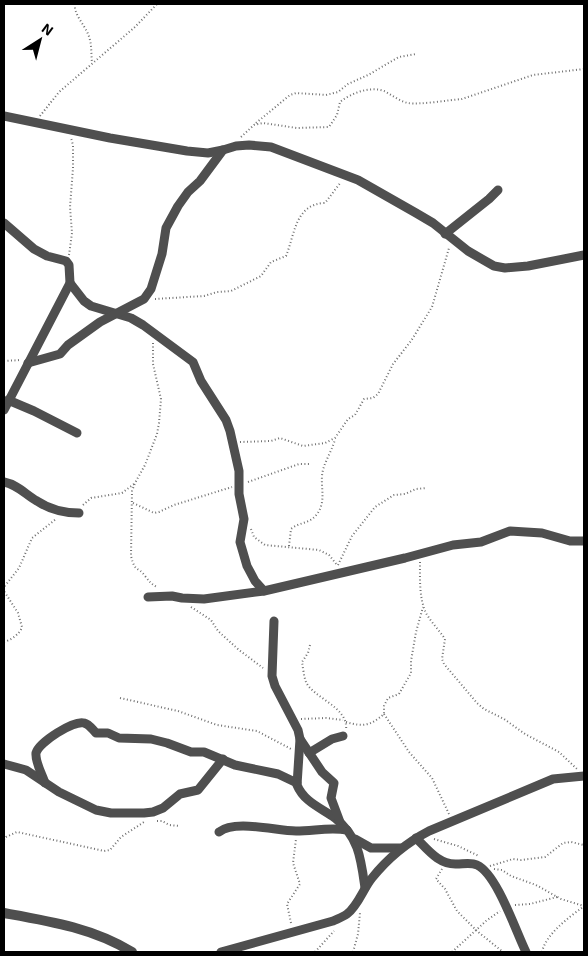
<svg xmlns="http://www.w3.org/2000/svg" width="588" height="956" font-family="'Exo 2',sans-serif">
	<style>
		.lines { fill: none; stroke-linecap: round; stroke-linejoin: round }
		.path { stroke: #717171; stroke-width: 2; stroke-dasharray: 1 2.5; stroke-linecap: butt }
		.minor { stroke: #4f4f4f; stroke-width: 9 }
		.tertiary { stroke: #4f4f4f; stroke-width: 10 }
	</style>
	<rect width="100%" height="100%" fill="#fff"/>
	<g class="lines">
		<g class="path">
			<path d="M75 4C74 15 84 24 88 34 92 43 91 53 92 63"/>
			<polyline points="40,116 59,92 135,27 157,4"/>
			<polyline points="256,123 290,95 296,93 326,95 338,92 348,84 368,75 399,57 416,54"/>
			<path d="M241 137 254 125 263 123 297 128 329 127 337 115 340 102C351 93 370 86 384 91 392 95 399 101 408 103 420 105 449 100 462 99L533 75 584 69"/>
			<polyline points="69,255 72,233 70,207 73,168 73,145 71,138"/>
			<path d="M155 299 204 296 217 292 231 291 261 276 271 262 286 256C295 234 295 204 325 203L341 182"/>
			<path d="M153 343V364L161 399 159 423 157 434 145 465 135 483 132 491 131 556C135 573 138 566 145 576 149 581 151 584 157 587"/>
			<polyline points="4,361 21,360"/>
			<polyline points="240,442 271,441 280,438 303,446 325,443 335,438 348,419 355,415 364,399 373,398 378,394 393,364 411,341 432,307 449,248"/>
			<polyline points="248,482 299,464 310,464"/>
			<polyline points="133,503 154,513 159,512 174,505 232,487"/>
			<polyline points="83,505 91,498 122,493 134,484"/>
			<polyline points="251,529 254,537 265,545 319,550 329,555 337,565"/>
			<path d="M289 546 291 529C299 522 310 524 317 514 326 502 321 489 322 476 323 463 332 452 335 439"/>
			<path d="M420 562C420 579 419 598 426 613 431 622 439 630 445 639L442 659 444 664 477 703 484 709 504 719 525 734 559 752 577 769"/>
			<polyline points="338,565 352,536 375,507 394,495 405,494 416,489 427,488"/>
			<polyline points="191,607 211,620 218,631 239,650 263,668"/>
			<path d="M4 642C11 640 20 634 22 627L18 613 4 591V587L19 568 32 538 56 519"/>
			<path d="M310 645 308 653 302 662C303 668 304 677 306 682 313 698 349 707 346 730"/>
			<polyline points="120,698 178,711 217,725 257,731 291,749"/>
			<polyline points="384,714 409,752 432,778 449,814"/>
			<polyline points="301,719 326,718 343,720"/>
			<path d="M346 722C363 727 370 726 384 714V706L388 698 399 694 411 673V661L416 632 423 607"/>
			<polyline points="157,821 162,821 169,825 180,826"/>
			<polyline points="434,839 458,846 479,856"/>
			<polyline points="4,840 6,837 17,832 104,851 110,850 121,837 144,822"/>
			<polyline points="490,866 513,859 521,860 545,857 563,843 571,842 584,845"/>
			<polyline points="442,869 436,879 445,889 457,911 477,931 503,952"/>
			<polyline points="494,869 502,870 511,876 536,885 561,899 584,906"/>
			<polyline points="515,905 530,904 557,897"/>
			<polyline points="291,923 287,904 300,884 293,863 296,839"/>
			<polyline points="315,952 334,931"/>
			<polyline points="353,952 358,934 360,913"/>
			<polyline points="452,952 486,921 500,911"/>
			<path d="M542 952C546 934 568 918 583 907"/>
		</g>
		<g class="minor">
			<polyline points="4,116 110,138 187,151 208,153 223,150 236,146 249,145 271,147 358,180 416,213 433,223 468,251 494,266 505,268 528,266 584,255"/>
			<polyline points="4,223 34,249 47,256 66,261 69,265 70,283 4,410"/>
			<polyline points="445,234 489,199 498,190"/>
			<polyline points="70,283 84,301 91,306 131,318 143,325 193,362 201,381 226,420 230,431 239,471 239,494 244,519 240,542 247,566 255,581 264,591"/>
			<polyline points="28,363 60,354 68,345 100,322 144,299 151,289 162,254 166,228 178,206 188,192 200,181 223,150"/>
			<polyline points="8,400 34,411 77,433"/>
			<path d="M4 482C18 485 25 494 37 501 49 509 65 513 79 513"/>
			<polyline points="148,597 172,596 182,598 204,599 264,591 405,558 453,545 481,542 510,531 542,533 570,541 584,541"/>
			<path d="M274 621 272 676 275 686 298 730 300 739 297 785C304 802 321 808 335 818 359 837 361 859 365 888"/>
			<polyline points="300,739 322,772 334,783 331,798 340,822"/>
			<polyline points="309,753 332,739 343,736"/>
			<polyline points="4,764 26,770 59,792 96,810 111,813 144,813 153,812 163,808 180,794 198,790 223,759"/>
			<path d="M45 783C42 774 35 762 36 753 39 742 74 720 84 723 89 724 92 729 96 733H108L119 738 151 739 167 743 191 752H204L235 765 278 774 297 783"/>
			<path d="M219 832C235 819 276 831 296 831 314 831 329 827 347 830"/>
			<path d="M416 838C428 850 439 865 457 864 463 864 471 862 477 865 497 874 516 932 526 952"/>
			<polyline points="355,839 371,848 401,848"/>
			<path d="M221 952 333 921C337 919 343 917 347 914 358 906 363 889 372 878 388 858 406 843 429 831L553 779 584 776"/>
		</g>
		<path class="tertiary" d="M4 913C49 921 93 928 132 952"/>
	</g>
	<rect width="588" height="956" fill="none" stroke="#000000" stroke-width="10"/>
	<g transform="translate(40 40) rotate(36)" stroke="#ffffff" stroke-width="4" paint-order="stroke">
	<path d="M0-4L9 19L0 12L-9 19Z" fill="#000000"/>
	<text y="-8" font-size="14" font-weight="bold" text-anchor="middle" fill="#000000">N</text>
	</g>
</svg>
